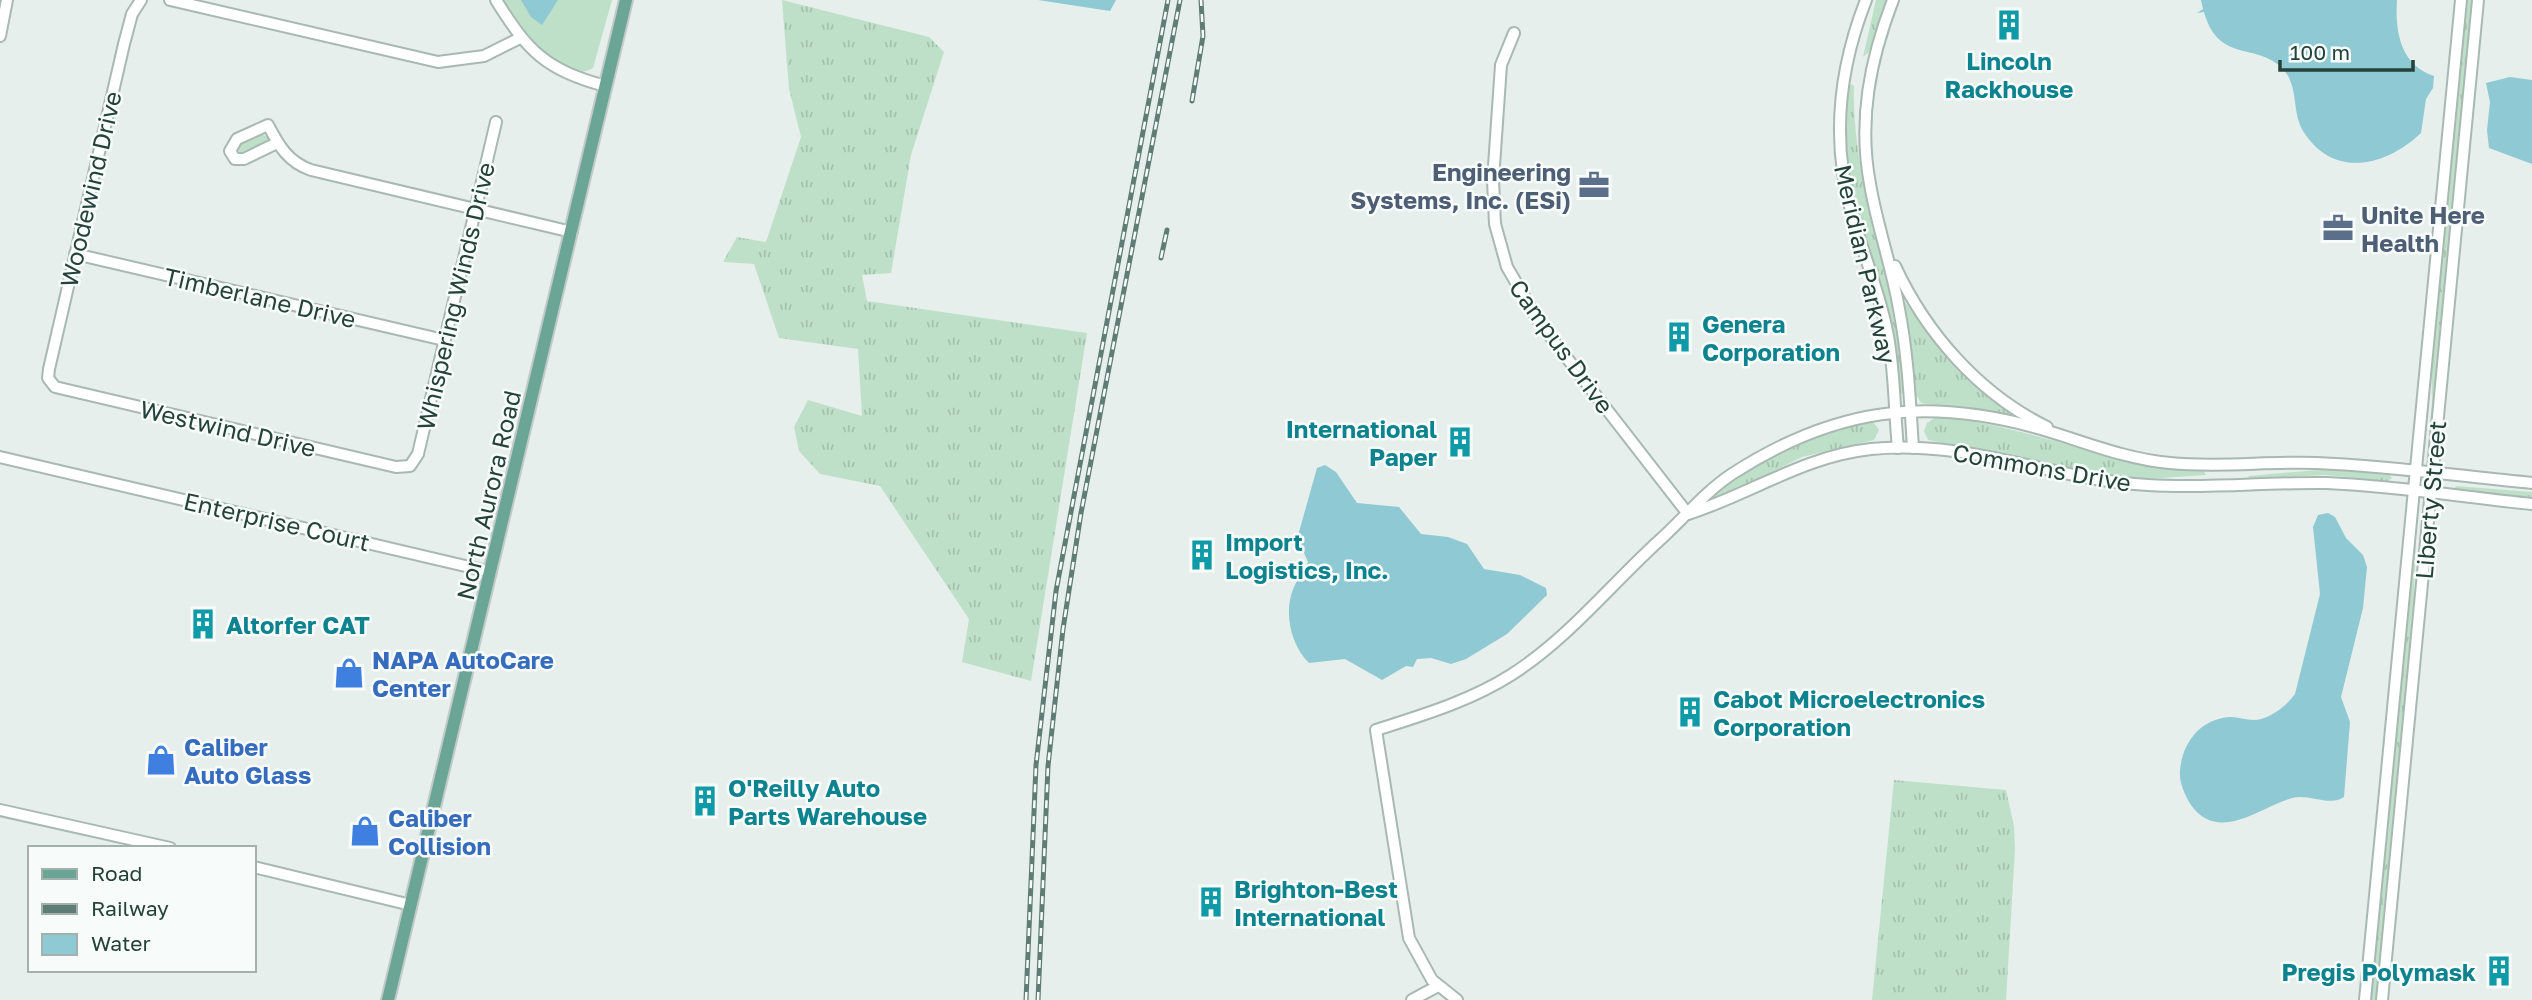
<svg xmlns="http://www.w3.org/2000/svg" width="2532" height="1000" font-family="'Golos Text',sans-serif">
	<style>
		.grass { fill: url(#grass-tufts) }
		.green { fill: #bfe0c8 }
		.water { fill: #8ec9d4 }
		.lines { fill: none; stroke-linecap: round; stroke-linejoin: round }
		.minor-casing { stroke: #a8b8b2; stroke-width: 14 }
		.major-casing { stroke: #c2cac8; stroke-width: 16 }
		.minor { stroke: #fff; stroke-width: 10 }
		.major { stroke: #6aa596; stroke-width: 12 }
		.rail-casing { stroke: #5f7d75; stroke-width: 5 }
		.rail { stroke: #f7fbf9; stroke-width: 2.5; stroke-dasharray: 8; stroke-linecap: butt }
		.labels { text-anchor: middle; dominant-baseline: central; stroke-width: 5; stroke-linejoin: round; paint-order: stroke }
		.culture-label { font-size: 24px; font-weight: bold; fill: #0d838f; stroke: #f7fbf9; text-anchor: start }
		.service-label { font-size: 24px; font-weight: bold; fill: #4e5e75; stroke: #f7fbf9; text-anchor: end }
		.street-label { font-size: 24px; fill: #24423a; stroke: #f7fbf9 }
		.shop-label { font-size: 24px; font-weight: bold; fill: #366cbe; stroke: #f7fbf9; text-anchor: start }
	</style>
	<defs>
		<pattern id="grass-tufts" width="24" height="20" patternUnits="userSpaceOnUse" patternTransform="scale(1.75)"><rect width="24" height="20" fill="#bfe0c8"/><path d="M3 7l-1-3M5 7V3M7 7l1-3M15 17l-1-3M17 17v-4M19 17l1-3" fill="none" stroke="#a4c1ad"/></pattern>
	</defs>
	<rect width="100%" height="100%" fill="#e6efeb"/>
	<g class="grass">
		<polygon points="782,0 929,37 944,52 911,155 891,273 862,275 867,301 1087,333 1031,681 962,662 969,619 880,486 820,474 799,451 794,427 808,400 862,416 858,349 779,338 754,264 723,262 737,237 766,242 801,137 789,89"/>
		<polygon points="1876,0 1886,0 1869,52 1863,57"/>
		<polygon points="2466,0 2473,0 2427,463 2432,402 2431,350"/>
		<path d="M1851 84 1854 86C1852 161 1876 231 1892 303 1898 330 1909 367 1903 394L1898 391C1888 343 1878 296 1867 248 1858 208 1829 121 1851 84Z"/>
		<polygon points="262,135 269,137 266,143 239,153 239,145"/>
		<polygon points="1904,301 1952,363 2009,412 2009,417 1921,403 1915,393"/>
		<path d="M1936 417C2029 423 2110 469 2203 470L2206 475 2131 480 1928 440 1924 431 1927 423Z"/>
		<path d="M1872 420 1879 430 1874 440 1802 457 1716 500 1711 498 1712 493C1763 460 1813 435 1872 420Z"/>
		<polygon points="2328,469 2390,475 2392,478 2388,481 2325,475 2250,479 2248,476"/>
		<polygon points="2456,486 2532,492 2532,497 2453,491"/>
		<polygon points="2417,510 2413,622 2377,1000 2372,1000 2372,972"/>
		<polygon points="1894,780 2006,790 2014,826 2015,850 2006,1000 1872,1000"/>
	</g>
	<path class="green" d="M503 0H612L593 68C563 88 517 21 503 0Z"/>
	<g class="water">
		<polygon points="521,0 558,0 542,25 531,17"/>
		<polygon points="1038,0 1116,0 1110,11"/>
		<path d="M2201 0H2397C2395 31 2400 65 2434 76L2433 88 2426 99 2421 133C2385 167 2333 179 2303 131 2291 111 2300 84 2280 66 2253 43 2218 62 2204 12L2197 13 2203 9Z"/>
		<polygon points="2510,77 2532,80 2532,164 2489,148 2487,130 2490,102 2486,83"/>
		<path d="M1325 465 1336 472 1357 503 1399 507 1421 534 1448 537 1467 544 1484 569 1520 575 1546 588 1547 595 1507 634 1466 659 1451 664 1431 658 1417 659 1413 667 1406 666 1382 680 1345 659 1309 663C1289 643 1282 607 1297 581 1301 575 1306 570 1308 562L1300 544 1299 532 1317 468Z"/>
		<path d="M2328 513 2335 517 2346 538 2363 555 2367 567 2363 608 2341 697 2350 722 2344 797C2330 807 2308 793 2292 798 2260 807 2219 844 2191 805 2185 795 2179 783 2180 771 2182 743 2200 719 2230 717 2240 717 2251 722 2261 719 2275 715 2287 705 2295 694L2320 594 2313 527 2318 515Z"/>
	</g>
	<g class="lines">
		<g class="minor-casing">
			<g id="minor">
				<polyline points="141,0 132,14 124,44 49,369 48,378 55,387 396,467 410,466 418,454 496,122"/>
				<polyline points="170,0 438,62 484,56 520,38"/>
				<path d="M496 0C527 50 546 71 606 86"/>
				<path d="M1866 0C1839 69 1831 142 1852 214 1863 253 1879 291 1887 331 1895 369 1894 409 1898 448"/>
				<path d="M1893 0C1870 60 1858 120 1870 184 1877 226 1892 267 1899 309 1908 355 1910 401 1913 448"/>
				<polyline points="1514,33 1501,65 1493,180 1495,224 1507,267 1539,322 1688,514"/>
				<polyline points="0,36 7,0"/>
				<path d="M277 143 244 159H235L230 151 237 139 268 125C279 146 288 162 311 170L572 232"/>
				<polyline points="75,254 444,340"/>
				<path d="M1895 266C1926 333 1979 394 2047 427"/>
				<polyline points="0,457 491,572"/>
				<path d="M1688 514C1751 494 1804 456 1871 449 1969 439 2053 480 2148 485 2207 489 2267 482 2327 483 2395 486 2464 497 2532 504"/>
				<polyline points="0,810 170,848"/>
				<polyline points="254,867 411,905"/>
				<polyline points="1412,1000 1438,986"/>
				<path d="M1457 1000 1432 980 1409 938 1376 730C1423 715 1470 701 1511 675 1569 638 1612 583 1662 538 1686 516 1705 492 1732 474 1834 408 1925 396 2041 429 2085 442 2125 459 2170 463 2219 468 2268 461 2317 463 2388 466 2460 476 2532 483"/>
				<polyline points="2365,1000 2461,0"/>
				<polyline points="2382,1000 2478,0"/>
			</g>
		</g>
		<g class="major-casing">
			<polyline id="major" points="388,1000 626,0"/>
		</g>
		<use href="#minor" class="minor"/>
		<use href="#major" class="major"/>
		<g class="rail-casing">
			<g id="rail">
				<polyline points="1192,101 1203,36 1201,0"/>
				<polyline points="1161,258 1167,230"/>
				<polyline points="1026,1000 1036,765 1056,591 1168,0"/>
				<polyline points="1038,1000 1048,766 1063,629 1081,513 1180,0"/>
			</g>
		</g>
		<use href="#rail" class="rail"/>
	</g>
	<defs>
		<g id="building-bare" transform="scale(2.415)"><path d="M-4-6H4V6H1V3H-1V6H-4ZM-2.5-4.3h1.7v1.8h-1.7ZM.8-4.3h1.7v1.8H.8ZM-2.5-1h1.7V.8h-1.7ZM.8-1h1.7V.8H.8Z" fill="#0f9aa8" stroke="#f7fbf9" stroke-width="2.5" paint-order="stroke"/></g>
		<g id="office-bare" transform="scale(2.415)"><path d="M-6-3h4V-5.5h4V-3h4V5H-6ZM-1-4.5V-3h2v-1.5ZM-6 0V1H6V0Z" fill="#5c6f8a" stroke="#f7fbf9" stroke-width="2.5" paint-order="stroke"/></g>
		<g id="shop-bare" transform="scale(2.415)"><path d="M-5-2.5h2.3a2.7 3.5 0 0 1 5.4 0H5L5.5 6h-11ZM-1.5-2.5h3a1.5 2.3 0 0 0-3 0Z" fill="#3f7fe0" stroke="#f7fbf9" stroke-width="2.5" paint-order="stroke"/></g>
	</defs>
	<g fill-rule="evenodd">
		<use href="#building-bare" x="2009" y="25"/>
		<use href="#office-bare" x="1594" y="185"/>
		<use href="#office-bare" x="2338" y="228"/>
		<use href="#building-bare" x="1679" y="337"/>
		<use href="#building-bare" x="1460" y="442"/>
		<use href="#building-bare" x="1202" y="555"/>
		<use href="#building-bare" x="203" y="624"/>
		<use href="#shop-bare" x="349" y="673"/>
		<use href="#building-bare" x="1690" y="712"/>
		<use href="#shop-bare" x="161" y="760"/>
		<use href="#building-bare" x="705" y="801"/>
		<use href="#shop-bare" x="365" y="831"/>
		<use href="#building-bare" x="1211" y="902"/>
		<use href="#building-bare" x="2499" y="971"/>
	</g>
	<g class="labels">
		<g class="culture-label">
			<text x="2009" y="60" text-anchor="middle">Lincoln<tspan x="2009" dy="28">Rackhouse</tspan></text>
			<text x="1702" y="323">Genera<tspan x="1702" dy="28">Corporation</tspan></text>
			<text x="1437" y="428" text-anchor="end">International<tspan x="1437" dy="28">Paper</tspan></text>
			<text x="1225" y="541">Import<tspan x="1225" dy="28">Logistics, Inc.</tspan></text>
			<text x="226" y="624">Altorfer CAT</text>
			<text x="1713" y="698">Cabot Microelectronics<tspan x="1713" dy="28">Corporation</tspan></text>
			<text x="728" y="787">O'Reilly Auto<tspan x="728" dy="28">Parts Warehouse</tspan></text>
			<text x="1234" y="888">Brighton-Best<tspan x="1234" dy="28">International</tspan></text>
			<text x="2476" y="971" text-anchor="end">Pregis Polymask</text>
		</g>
		<g class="service-label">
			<text x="1571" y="171">Engineering<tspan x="1571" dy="28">Systems, Inc. (ESi)</tspan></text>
			<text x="2361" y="214" text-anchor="start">Unite Here<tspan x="2361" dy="28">Health</tspan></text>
		</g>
		<g class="street-label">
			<text transform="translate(90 189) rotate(-77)">Woodewind Drive</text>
			<text transform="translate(1866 264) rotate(77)">Meridian Parkway</text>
			<text transform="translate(455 296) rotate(-77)">Whispering Winds Drive</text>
			<text transform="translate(260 297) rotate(13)">Timberlane Drive</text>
			<text transform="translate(1562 346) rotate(54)">Campus Drive</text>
			<text transform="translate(228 428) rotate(13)">Westwind Drive</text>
			<text transform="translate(2042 467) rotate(10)">Commons Drive</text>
			<text transform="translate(488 495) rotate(-77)">North Aurora Road</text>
			<text transform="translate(2430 500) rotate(-85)">Liberty Street</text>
			<text transform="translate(277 521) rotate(13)">Enterprise Court</text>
		</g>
		<g class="shop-label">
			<text x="372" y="659">NAPA AutoCare<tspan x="372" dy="28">Center</tspan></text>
			<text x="184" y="746">Caliber<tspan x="184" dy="28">Auto Glass</tspan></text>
			<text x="388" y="817">Caliber<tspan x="388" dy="28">Collision</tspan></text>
		</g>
	</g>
	<rect x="28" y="846" width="228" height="126" fill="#f7fbf9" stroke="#a3b1ad" stroke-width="2"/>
	<rect x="42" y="869" width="35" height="10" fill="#6aa596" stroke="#a3b1ad" stroke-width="2"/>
	<text x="91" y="881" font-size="21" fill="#24423a">Road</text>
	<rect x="42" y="904" width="35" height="10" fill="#5f7d75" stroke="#a3b1ad" stroke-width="2"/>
	<text x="91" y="916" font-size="21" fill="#24423a">Railway</text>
	<rect x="42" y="934" width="35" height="21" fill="#8ec9d4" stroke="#a3b1ad" stroke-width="2"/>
	<text x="91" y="951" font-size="21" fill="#24423a">Water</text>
	<path d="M2280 60v10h133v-10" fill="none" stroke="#24423a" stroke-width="3.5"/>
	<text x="2290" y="60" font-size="21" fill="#24423a" stroke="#f7fbf9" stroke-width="5" paint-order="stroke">100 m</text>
</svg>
